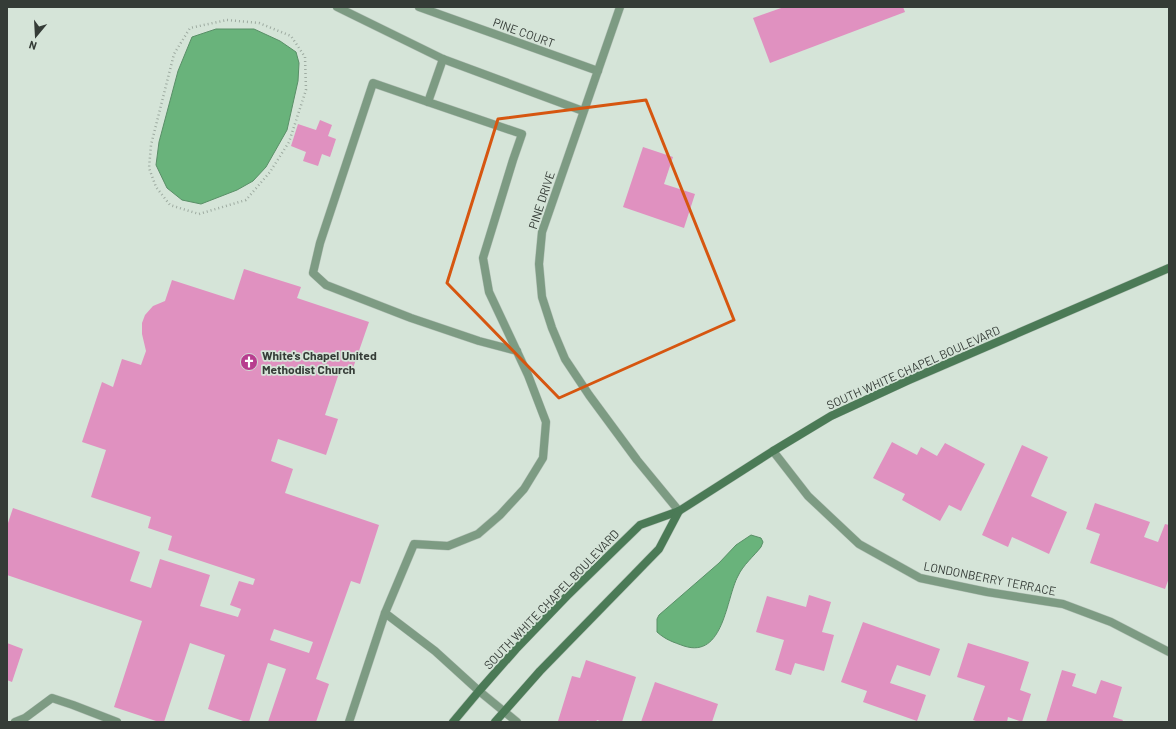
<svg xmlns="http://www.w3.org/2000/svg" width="1176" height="729" font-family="Barlow,sans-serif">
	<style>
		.water { fill: #69b37b; stroke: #598f67 }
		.building { fill: #e091c0; fill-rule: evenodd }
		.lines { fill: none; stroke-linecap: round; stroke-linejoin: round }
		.service-casing { stroke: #b5c2b8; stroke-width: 9 }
		.minor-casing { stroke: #b5c2b8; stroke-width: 9 }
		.tertiary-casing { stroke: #b5c2b8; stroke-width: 9 }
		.secondary-casing { stroke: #b5c2b8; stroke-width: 9 }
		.path { stroke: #9eaba1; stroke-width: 2.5; stroke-dasharray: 1 3; stroke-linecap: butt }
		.service { stroke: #7d9b83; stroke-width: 8 }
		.minor { stroke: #7d9b83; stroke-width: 8 }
		.tertiary { stroke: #7d9b83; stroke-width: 8 }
		.secondary { stroke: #4b7a56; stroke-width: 8 }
		.marked { fill: none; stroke: #d65610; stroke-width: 3; stroke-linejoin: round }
		.labels { text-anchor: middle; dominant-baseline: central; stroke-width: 3.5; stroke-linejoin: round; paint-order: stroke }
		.street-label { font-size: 12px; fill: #353c37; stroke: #d5e4d8 }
		.poi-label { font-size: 12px; font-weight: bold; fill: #353c37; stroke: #d5e4d8; text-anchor: start }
	</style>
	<rect width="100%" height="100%" fill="#d5e4d8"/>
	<g class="water">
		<polygon points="216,29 254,29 280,41 296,52 299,63 298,81 287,130 266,167 253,181 237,190 201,204 182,200 167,188 156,165 159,142 178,71 192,37"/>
		<path d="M751 535 761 538 763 542 761 547C754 556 743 565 738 576 726 598 724 659 684 646 673 642 666 640 657 632V619L659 615 719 563 736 545Z"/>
	</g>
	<g class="building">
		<polygon points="784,7 903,7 905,12 770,63 753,18"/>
		<polygon points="320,120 332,125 328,136 336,139 330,157 322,154 318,166 303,161 306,152 291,146 298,124 316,130"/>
		<polygon points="643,147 673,157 664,184 695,194 684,228 623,207"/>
		<path d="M244 269 301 287 297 298 369 322 352 371 341 367 325 415 338 419 326 455 278 439 271 461 293 469 285 493 379 525 360 584 351 581 316 679 329 684 316 722H268L286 669 268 663 249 722H246L208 709 225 655 190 643 164 722H159L114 707 142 621 7 575V526L13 508 140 552 130 581 151 588 160 559 210 575 200 606 238 617 241 609 230 605 239 581 253 585 255 579 168 550 172 536 148 528 151 517 91 497 106 450 82 442 102 382 113 387 122 359 141 365 146 351 142 334V323L145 315 153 306 165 301 172 280 234 300ZM274 629 313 642 309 653 270 640Z"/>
		<polygon points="892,442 917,455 921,447 937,456 945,443 985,464 961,511 949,505 940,521 902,500 905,494 873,478"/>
		<polygon points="1022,445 1048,457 1031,496 1067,512 1049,554 1012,537 1008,547 982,535"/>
		<polygon points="1095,503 1150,522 1144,537 1158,542 1165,524 1169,525 1169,578 1165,589 1090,563 1100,534 1086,529"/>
		<polygon points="809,595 831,602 822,632 834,635 824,671 795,663 791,675 775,670 784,640 756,632 767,596 806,607"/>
		<polygon points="863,622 940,649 930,676 897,665 890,683 926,695 917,721 863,702 867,691 841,682"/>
		<polygon points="7,643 23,649 12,682 7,680"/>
		<polygon points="968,643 1029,662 1020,690 1031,694 1022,722 1008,717 1007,722 979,722 973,720 985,686 957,677"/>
		<polygon points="586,660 636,677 622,722 603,722 597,720 596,722 562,722 558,721 572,676 580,678"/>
		<polygon points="1062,670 1076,674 1072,686 1096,694 1101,680 1122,687 1113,717 1123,720 1122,722 1046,722"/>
		<polygon points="655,682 718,704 712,722 641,722"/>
	</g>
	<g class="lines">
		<g class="service-casing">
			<g id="service">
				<polyline points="337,7 443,59 583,111"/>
				<polyline points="443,59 428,102 522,134 513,160 483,258 489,292 528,375 546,422 543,458 524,489 500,515 478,534 448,546 414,544 385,613 435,651 479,691 517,722"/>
				<polyline points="428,102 373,83 320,243 313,273 326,285 411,318 479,341 517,351"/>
				<polyline points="15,722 25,718 52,698 73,705 117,722"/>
				<polyline points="349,722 385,613"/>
			</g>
		</g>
		<g class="minor-casing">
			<g id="minor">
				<polyline points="419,7 598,71"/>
				<polyline points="773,451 808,496 859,544 920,578 987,592 1063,604 1111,622 1169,652"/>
			</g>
		</g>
		<g class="tertiary-casing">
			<polyline id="tertiary" points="620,7 542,232 539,264 542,297 552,328 565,359 589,395 637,460 679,511"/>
		</g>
		<g class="secondary-casing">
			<g id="secondary">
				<polyline points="453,722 479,691 516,649 567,596 640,525 679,511 773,451 831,416 909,380 1169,268"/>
				<polyline points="495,722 540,671 659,549 679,511"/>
			</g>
		</g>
		<polygon class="path" points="227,20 259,23 291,36 305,57 306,90 289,142 270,172 246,200 199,214 170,205 156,187 149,168 151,145 174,54 190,28"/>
		<use href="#service" class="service"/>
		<use href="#minor" class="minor"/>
		<use href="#tertiary" class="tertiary"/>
		<use href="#secondary" class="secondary"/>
	</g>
	<path class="marked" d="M646 100 734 320 559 398 447 283 498 119Z"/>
	<defs>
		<g id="church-disc" transform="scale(0.9)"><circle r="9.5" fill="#b83d8f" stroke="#d5e4d8"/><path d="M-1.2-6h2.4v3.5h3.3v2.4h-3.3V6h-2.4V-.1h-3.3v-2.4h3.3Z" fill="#fff"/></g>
	</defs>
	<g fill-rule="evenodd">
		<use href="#church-disc" x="249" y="362"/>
	</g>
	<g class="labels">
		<g class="street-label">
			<text transform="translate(524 32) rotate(20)">PINE COURT</text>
			<text transform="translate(541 200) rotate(-72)">PINE DRIVE</text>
			<text transform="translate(913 367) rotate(-24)">SOUTH WHITE CHAPEL BOULEVARD</text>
			<text transform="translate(990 578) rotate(11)">LONDONBERRY TERRACE</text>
			<text transform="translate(551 599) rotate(-46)">SOUTH WHITE CHAPEL BOULEVARD</text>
		</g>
		<g class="poi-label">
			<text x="262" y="355">White's Chapel United<tspan x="262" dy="14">Methodist Church</tspan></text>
		</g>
	</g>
	<rect width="1176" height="729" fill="none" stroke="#353c37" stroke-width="16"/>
	<g transform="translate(36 36) rotate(198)" stroke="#d5e4d8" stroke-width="3" paint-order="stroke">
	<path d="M0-3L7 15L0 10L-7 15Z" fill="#353c37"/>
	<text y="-6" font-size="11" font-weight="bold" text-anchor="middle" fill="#353c37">N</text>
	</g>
</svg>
